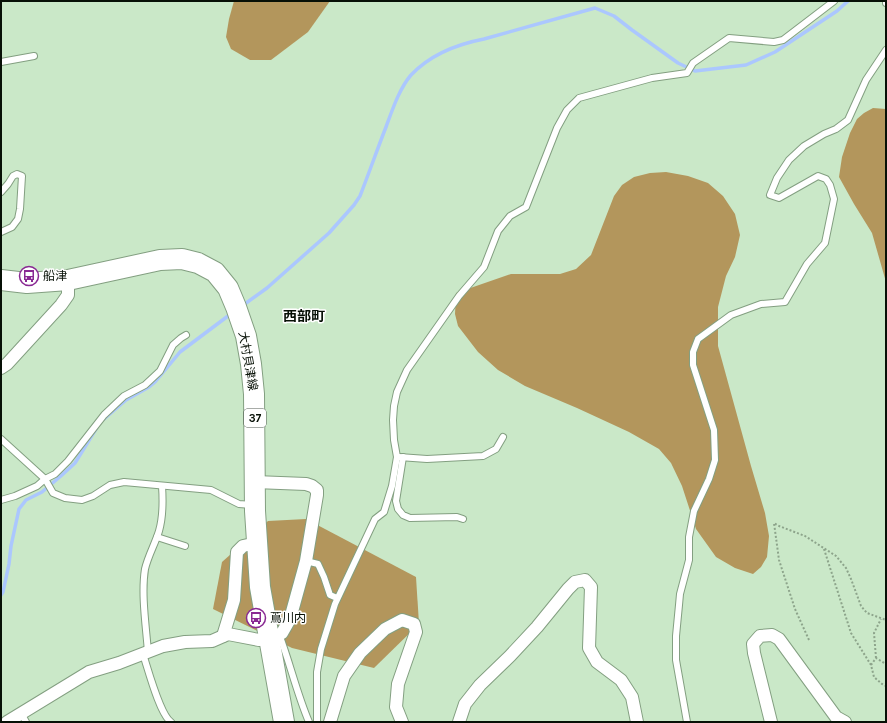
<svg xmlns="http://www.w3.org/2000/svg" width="887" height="723" font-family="Karla,'Noto Sans JP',sans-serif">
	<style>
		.forest { fill: #b3965c }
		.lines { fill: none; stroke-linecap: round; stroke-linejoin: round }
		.stream { stroke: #abc7fe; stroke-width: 3.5 }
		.service-casing { stroke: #839f81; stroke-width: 8 }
		.minor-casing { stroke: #839f81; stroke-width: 14 }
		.primary-casing { stroke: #839f81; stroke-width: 22 }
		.path { stroke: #8da48b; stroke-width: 2; stroke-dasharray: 2 2; stroke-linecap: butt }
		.service { stroke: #fff; stroke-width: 6 }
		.minor { stroke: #fff; stroke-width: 12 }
		.primary { stroke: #fff; stroke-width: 20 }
		.labels { text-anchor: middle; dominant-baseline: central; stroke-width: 3; stroke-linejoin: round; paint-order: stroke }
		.shield { fill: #fff; stroke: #515851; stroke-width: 1 }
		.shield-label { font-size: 11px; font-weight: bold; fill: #071006 }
		.poi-label { font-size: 12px; fill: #071006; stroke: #fff; text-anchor: start }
		.street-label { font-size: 12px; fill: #071006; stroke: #fff }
		.quarter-label { font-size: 14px; font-weight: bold; fill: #071006; stroke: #fff }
	</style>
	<rect width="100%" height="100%" fill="#cae8c8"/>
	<g class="forest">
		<polygon points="234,1 330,1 308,32 271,60 250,60 231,49 226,37 229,19"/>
		<polygon points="873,108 886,109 886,282 872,233 854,204 839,177 842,157 850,133 857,119 864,113"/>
		<polygon points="666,172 688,176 708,183 723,196 735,214 740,235 735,257 726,276 718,307 718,346 751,466 765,513 769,536 767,557 761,567 753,574 735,568 716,557 696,529 682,486 671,463 659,449 629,432 577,408 525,386 498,370 478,352 458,326 455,314 456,293 511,274 560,274 576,269 591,255 614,196 622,185 634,177 650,173"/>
		<polygon points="306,519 416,577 419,624 374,668 292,648 213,609 222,562 268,521"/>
	</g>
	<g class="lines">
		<g class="stream">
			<path d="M242 306 267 288 329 233 354 205 360 196C369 173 377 150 386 127 392 111 399 89 411 75 430 55 458 44 484 39L595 8 614 16 632 30 678 63 695 71 746 65 775 52 837 11 848 1"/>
			<polyline points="104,419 126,400 149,387 155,382 180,352 232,313"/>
			<polyline points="1,595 3,592 9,564 11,546 19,509 26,500 42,492 62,475 75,463 96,429"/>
		</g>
		<g class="service-casing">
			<g id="service">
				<polyline points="886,1 886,3"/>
				<polyline points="1,62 34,56"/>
				<polyline points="1,192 8,184 13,176 17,174 22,176 20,209 18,219 12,227 1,232"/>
				<polyline points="1,439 45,479 53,493 65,498 82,500 93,496 110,485 124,482 211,490 239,504 252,505"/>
				<polyline points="399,457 427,459 483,456 496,449 503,437"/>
				<polyline points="403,457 396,501 398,509 403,515 410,518 457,517 463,519"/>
				<polyline points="1,500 15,496 37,486 45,479 55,474 68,461 104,415 124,396 145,385 160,371 173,345 181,338 186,335"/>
				<polyline points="157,537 185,546"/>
				<polyline points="306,561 318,564 324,577 330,595 337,598"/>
				<path d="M279 634C290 663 297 694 309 722"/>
				<path d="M148 652C146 626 141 594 145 569 148 556 155 544 159 531 163 517 163 500 162 486"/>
				<path d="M143 654C148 669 160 715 171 722"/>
				<polyline points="21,713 26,722"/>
				<polyline points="317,722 317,672 321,649 335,604 375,519 384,512 392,486 397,457 394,440 393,420 394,406 397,392 407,370 459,296 484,267 498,231 510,216 526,207 557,128 567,110 579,98 652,78 687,73 693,63 729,38 774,42 783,40 834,1"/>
				<polyline points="687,722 676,660 676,636 679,605 680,594 689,560 689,537 694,511 709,479 715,460 714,430 693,365 693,352 698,339 731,315 761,304 785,302 807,264 825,243 834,199 830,185 826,179 818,176 779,198 770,195 777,178 789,160 804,146 824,134 836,129 848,120 866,80 886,50"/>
			</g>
		</g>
		<g class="minor-casing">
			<g id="minor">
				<polyline points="1,368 7,364 61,305 68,295 68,280"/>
				<polyline points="223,636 234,600 237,552 243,546 257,543"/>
				<polyline points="7,722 89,672 119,663 163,646 185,642 212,641 228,634 259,640 269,639 282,633 290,619 306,561 317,495 317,490 312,486 306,484 255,482"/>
				<polyline points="330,722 344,676 360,653 385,629 402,620 414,624 416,632 398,684 396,707 402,722"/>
				<polyline points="459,722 465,704 480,685 510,656 537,627 568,589 575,582 585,580 591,587 589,648 597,662 621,680 632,697 637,722"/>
				<polyline points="771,722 754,653 753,644 760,636 772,635 779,639 836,717 845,722"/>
			</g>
		</g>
		<g class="primary-casing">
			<polyline id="primary" points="1,280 27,283 68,280 160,260 182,259 198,263 215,272 228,288 236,307 246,336 251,364 254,394 255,511 260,587 284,722"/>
		</g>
		<g class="path">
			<polyline points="824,549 851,633 871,665 874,677 882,684 886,686"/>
			<polyline points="809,640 795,609 779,560 774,523 779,526 805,536 836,556 846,568 851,579 861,606 867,613 886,620"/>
			<polyline points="876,658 874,633 881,619"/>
			<polyline points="871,665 876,658 886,664"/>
		</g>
		<use href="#service" class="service"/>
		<use href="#minor" class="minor"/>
		<use href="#primary" class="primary"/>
	</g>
	<defs>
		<g id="bus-ring" transform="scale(1)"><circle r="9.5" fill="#fff" stroke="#892993" stroke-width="1.5"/><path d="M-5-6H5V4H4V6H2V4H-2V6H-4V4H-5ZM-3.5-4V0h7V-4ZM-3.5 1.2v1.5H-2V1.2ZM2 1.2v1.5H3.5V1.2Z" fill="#892993"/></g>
	</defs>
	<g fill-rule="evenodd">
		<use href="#bus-ring" x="29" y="276"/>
		<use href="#bus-ring" x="256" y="618"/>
	</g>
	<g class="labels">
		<rect class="shield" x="244" y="409" width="22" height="18" rx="3"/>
		<g class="shield-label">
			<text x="255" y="418">37</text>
		</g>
		<g class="poi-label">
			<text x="43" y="276">船津</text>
			<text x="270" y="618">蔦川内</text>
		</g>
		<g class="street-label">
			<text transform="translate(248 361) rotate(80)">大村貝津線</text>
		</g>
		<g class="quarter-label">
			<text x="304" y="316">西部町</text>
		</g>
	</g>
	<rect width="887" height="723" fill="none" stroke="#071006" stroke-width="4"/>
</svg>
